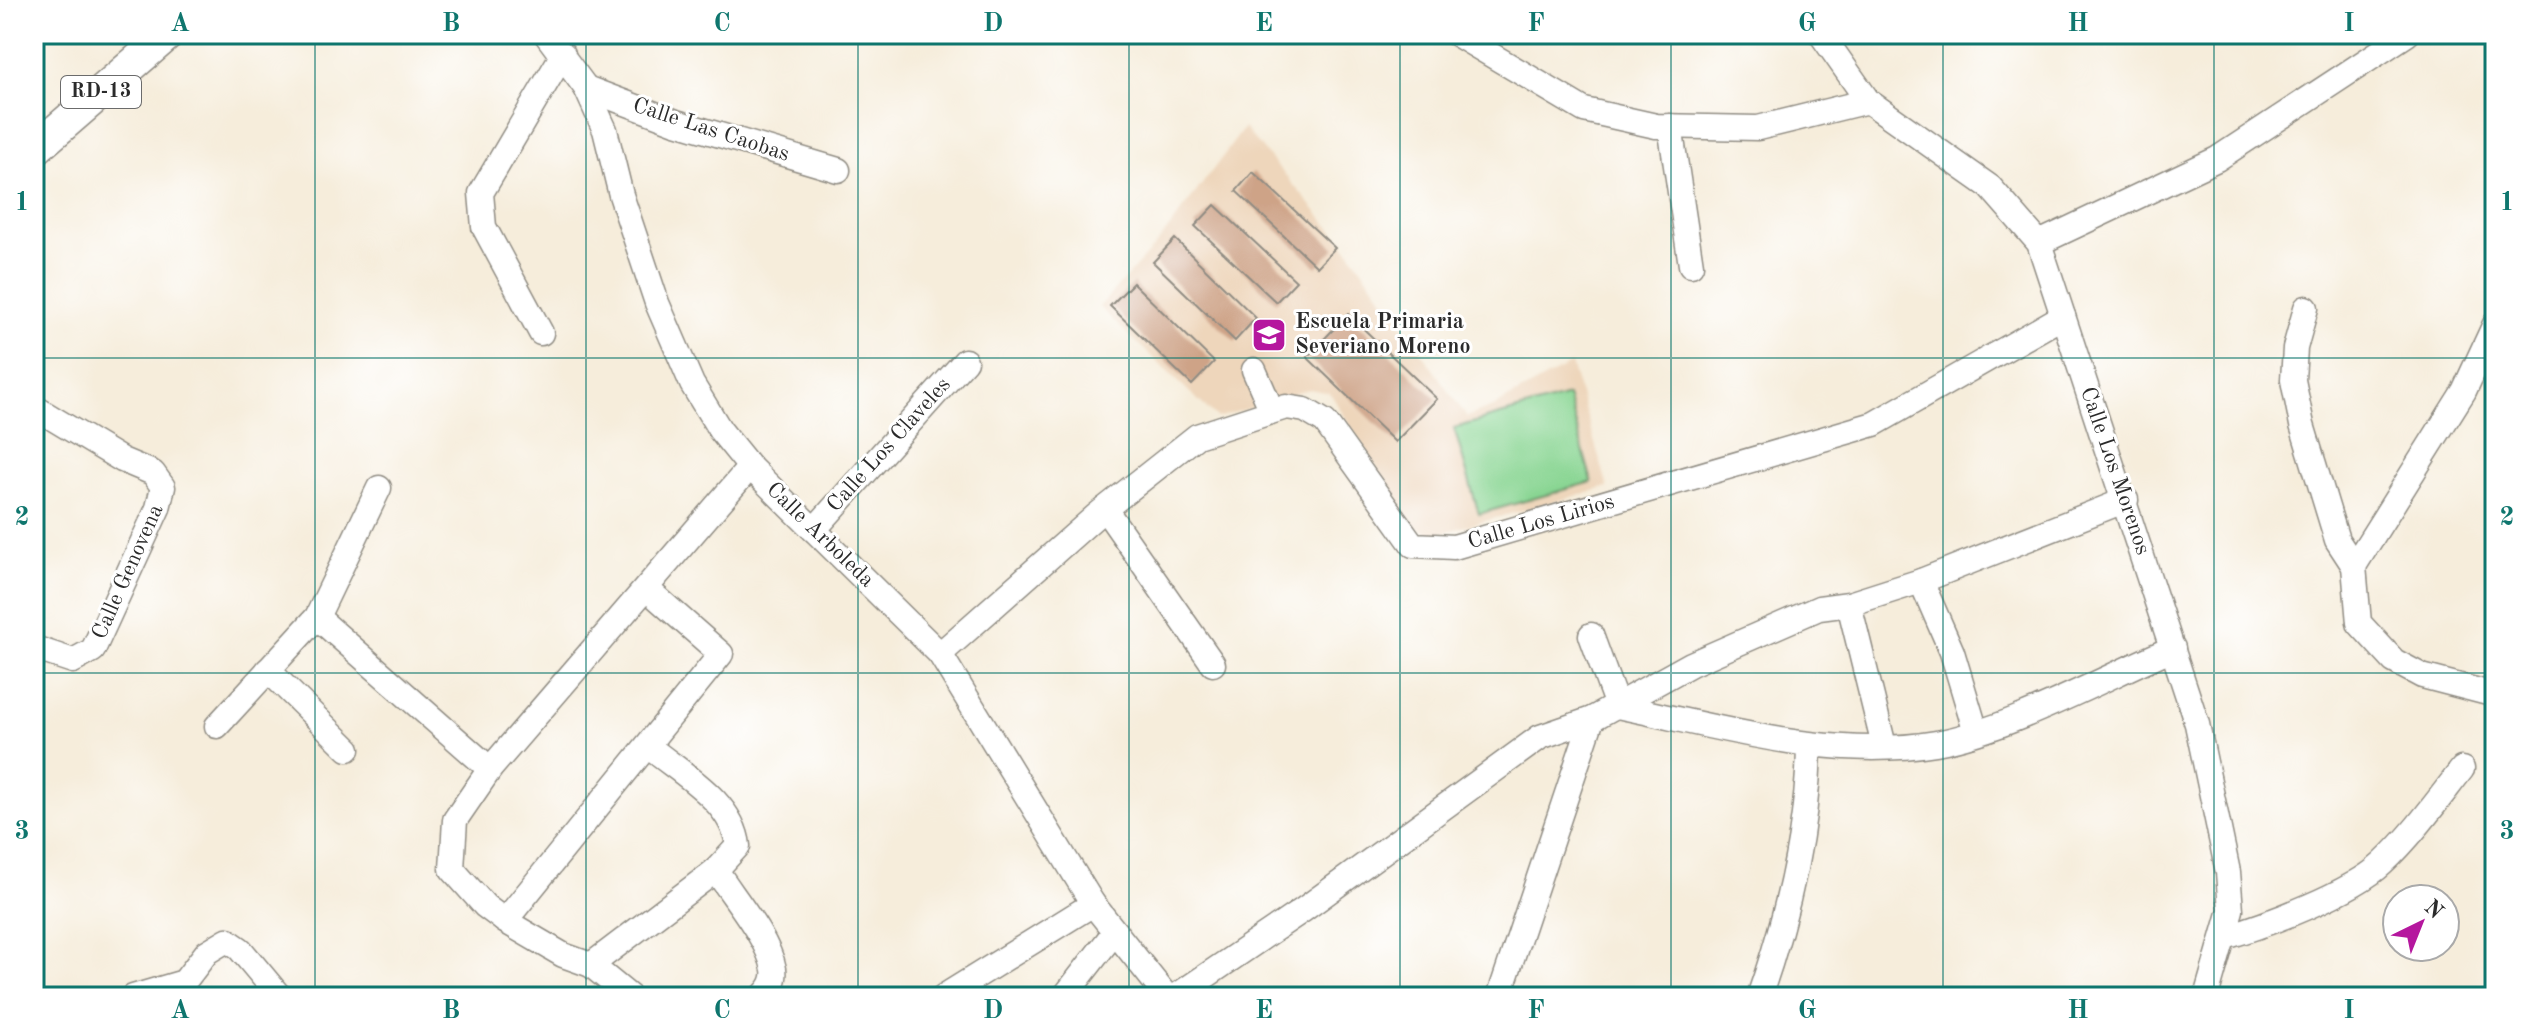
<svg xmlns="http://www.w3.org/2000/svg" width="2529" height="1031" font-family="'Old Standard TT',serif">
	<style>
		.built { fill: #eed6bb }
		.garden { fill: #89d593; stroke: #5a805f; stroke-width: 2 }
		.building { fill: #cea387 }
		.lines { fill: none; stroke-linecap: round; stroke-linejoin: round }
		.minor-casing { stroke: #908c83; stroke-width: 27 }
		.major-casing { stroke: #908c83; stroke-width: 35 }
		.minor { stroke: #fff; stroke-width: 24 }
		.major { stroke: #fff; stroke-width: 32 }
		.grid { fill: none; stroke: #0f766e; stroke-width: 2; stroke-opacity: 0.55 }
		.labels { text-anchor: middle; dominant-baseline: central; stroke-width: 6; stroke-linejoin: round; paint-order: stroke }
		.shield { fill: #fff; stroke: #6b6b6b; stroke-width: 2 }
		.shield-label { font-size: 20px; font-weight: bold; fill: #2b2b2b }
		.street-label { font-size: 22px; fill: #2b2b2b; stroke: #fff }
		.poi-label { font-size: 22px; font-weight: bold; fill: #2b2b2b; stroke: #fff; text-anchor: start }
		.neatline { fill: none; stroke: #0f766e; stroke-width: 3 }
		.grid-label { font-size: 26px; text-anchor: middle; font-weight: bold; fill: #0f766e }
	</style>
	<rect width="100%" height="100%" fill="#fff"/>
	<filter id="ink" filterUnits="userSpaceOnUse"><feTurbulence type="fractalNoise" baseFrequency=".0125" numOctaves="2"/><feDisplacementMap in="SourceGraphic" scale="16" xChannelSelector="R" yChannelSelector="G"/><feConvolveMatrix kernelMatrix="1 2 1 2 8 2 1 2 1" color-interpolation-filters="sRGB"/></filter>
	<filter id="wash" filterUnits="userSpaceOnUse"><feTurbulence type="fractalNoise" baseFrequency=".006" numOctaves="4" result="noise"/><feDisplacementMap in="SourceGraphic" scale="32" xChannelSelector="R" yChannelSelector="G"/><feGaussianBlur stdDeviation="1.8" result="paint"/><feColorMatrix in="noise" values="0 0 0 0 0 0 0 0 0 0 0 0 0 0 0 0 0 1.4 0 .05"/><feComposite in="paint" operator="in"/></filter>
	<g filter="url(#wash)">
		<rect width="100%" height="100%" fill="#f6eddb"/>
		<polygon class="built" points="1244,128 1343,242 1467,417 1495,406 1571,364 1608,487 1434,535 1414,526 1330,393 1310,389 1217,418 1099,307 1161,239"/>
		<polygon class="garden" points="1568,396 1592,482 1479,514 1454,428"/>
		<g id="blocks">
			<g class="building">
				<polygon points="1253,172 1335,248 1317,267 1236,191"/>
				<polygon points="1215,205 1296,281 1276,302 1195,226"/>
				<polygon points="1175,239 1256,318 1235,341 1153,262"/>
				<polygon points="1133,283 1214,362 1192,385 1110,306"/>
				<polygon points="1348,314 1437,399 1395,442 1307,357"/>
			</g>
		</g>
	</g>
	<g filter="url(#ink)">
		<use href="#blocks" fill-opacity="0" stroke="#908c83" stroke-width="2"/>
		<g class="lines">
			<g class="minor-casing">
				<g id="minor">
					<polyline points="546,34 586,88 605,130 621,195 657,303 692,384 720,430 750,467 940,654 1093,904 1167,997"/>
					<polyline points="1456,34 1584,110 1656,126 1758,128 1868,101"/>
					<polyline points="1821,34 1868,101 1990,187 2039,243 2197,724 2228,872 2231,910 2206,997"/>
					<polyline points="586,88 676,122 838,170"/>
					<polyline points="1670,126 1691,265"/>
					<polyline points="2039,243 2217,159 2407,34"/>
					<polyline points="2306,308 2295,348 2293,380 2302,425 2337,540 2354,566 2359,623 2394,661 2422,676 2495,695"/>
					<polyline points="541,333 484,227 481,193 563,54"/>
					<polyline points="1254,370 1272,411"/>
					<polyline points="34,407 122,460 153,473 163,487 158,508 93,650 73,661 34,648"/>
					<polyline points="1105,509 1213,664"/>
					<polyline points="814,530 965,361"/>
					<polyline points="2354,566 2464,391 2495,324"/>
					<polyline points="1921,581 1952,652 1976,732"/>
					<polyline points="1849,604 1884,746"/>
					<polyline points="317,617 490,769"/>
					<path d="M1591 635 1617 706C1720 727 1830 761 1936 743 2012 729 2101 679 2173 648"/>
					<polyline points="940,654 1097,515 1197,436 1286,407 1305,410 1325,422 1413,545 1454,547 1874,424 2063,316"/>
					<polyline points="268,670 348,749"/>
					<polyline points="217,726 317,617 379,488"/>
					<path d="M716 870C733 897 768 938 774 969 776 981 770 989 762 997"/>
					<polyline points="505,921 721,654 647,589"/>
					<path d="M2225 937C2266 925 2351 893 2382 864 2412 836 2437 801 2462 769"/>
					<path d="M591 965 716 870 738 846C733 801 680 773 648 746"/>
					<polyline points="133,997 184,982 207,952 227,940 240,949 280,997"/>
					<polyline points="630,997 591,965 563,955 505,921 485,906 452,869 455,820 490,769 750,467"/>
					<polyline points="943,997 1093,904"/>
					<polyline points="1064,997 1113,934"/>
					<polyline points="1175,997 1303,910 1540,737 1592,719 1691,664 1819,608 1849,604 1921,581 2126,500"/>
					<polyline points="1499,997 1592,719"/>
					<path d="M1759 997C1787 917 1808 830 1809 745"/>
				</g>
			</g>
			<g class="major-casing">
				<polyline id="major" points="34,150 168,34"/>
			</g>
			<use href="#minor" class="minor"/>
			<use href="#major" class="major"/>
		</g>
	</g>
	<path class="grid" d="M315 34V997M586 34V997M858 34V997M1129 34V997M1400 34V997M1671 34V997M1943 34V997M2214 34V997M34 358H2495M34 673H2495"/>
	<defs>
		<g id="school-square" transform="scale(1.8)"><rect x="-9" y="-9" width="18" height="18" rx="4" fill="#b5179e" stroke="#fff"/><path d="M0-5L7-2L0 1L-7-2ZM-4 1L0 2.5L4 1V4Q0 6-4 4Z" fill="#fff"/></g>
	</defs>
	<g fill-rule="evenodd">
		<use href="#school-square" x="1269" y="335"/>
	</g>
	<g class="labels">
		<rect class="shield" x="61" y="76" width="80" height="32" rx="6"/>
		<g class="shield-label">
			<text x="101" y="92">RD-13</text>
		</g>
		<g class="street-label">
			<text transform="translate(711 130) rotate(18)">Calle Las Caobas</text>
			<text transform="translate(889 445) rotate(-48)">Calle Los Claveles</text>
			<text transform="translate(2115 471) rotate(71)">Calle Los Morenos</text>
			<text transform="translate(1541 522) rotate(-16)">Calle Los Lirios</text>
			<text transform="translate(820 535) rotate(44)">Calle Arboleda</text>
			<text transform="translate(128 572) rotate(-66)">Calle Genovena</text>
		</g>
		<g class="poi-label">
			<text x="1295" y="322">Escuela Primaria<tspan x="1295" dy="25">Severiano Moreno</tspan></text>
		</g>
	</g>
	<rect width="2529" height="1031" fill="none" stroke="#fff" stroke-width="88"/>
	<g transform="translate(2421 923) rotate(43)"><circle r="38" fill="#ffffff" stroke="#aaaaaa" stroke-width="2"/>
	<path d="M0-6L14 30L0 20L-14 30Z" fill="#b5179e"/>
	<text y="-12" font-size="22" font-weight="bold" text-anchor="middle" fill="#2b2b2b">N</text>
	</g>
	<rect x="44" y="44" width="2441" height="943" class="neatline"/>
	<g class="grid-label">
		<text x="180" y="31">A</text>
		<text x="451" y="31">B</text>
		<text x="722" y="31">C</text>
		<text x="993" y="31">D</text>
		<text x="1264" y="31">E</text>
		<text x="1536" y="31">F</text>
		<text x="1807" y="31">G</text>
		<text x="2078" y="31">H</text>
		<text x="2349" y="31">I</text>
		<text x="22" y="210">1</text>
		<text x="2507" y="210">1</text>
		<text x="22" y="525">2</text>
		<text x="2507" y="525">2</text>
		<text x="22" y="839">3</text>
		<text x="2507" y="839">3</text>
		<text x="180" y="1018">A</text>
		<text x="451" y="1018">B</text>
		<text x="722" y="1018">C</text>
		<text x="993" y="1018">D</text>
		<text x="1264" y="1018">E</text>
		<text x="1536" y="1018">F</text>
		<text x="1807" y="1018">G</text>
		<text x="2078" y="1018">H</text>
		<text x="2349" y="1018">I</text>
	</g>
</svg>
